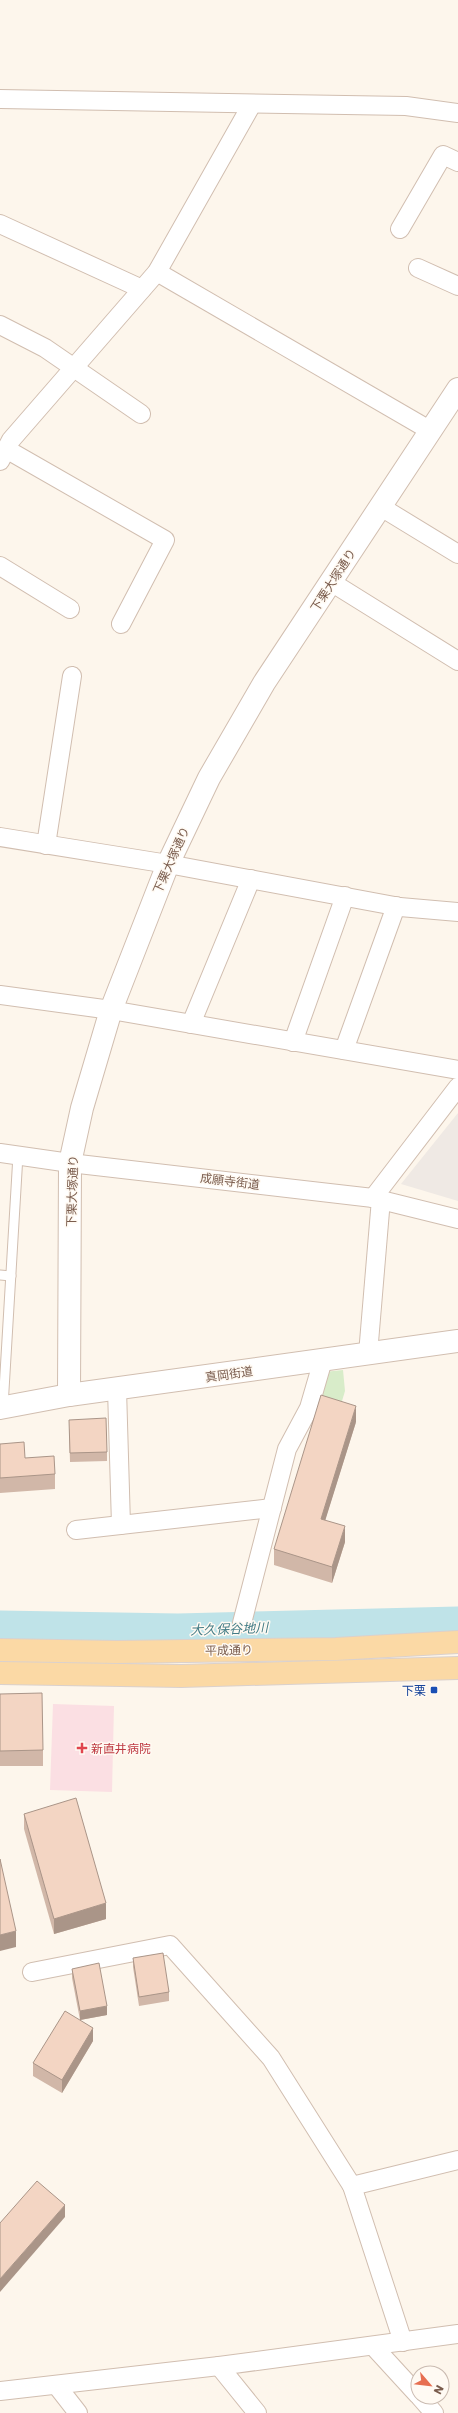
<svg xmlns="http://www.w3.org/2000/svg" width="458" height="2413" font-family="Poppins,'Noto Sans JP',sans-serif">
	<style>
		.industrial { fill: #efe9e4 }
		.medical { fill: #fbdfe3 }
		.green { fill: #d8ecc9 }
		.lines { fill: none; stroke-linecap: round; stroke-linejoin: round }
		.river { stroke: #bfe3e8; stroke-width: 33 }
		.service-casing { stroke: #d1beb0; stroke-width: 11 }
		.minor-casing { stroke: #d1beb0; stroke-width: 20 }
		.tertiary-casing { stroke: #d1beb0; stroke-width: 24 }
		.primary-casing { stroke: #dad1cd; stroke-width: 24 }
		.service { stroke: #fff; stroke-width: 9 }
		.minor { stroke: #fff; stroke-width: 18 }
		.tertiary { stroke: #fff; stroke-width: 22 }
		.primary { stroke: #fbd9a5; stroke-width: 22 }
		.wall { fill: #d1b7a8 }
		.shaded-wall { fill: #aa9588 }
		.building { fill: #f3d5c3; stroke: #aa9588 }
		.transit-dot { fill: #1a4fb4; stroke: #fffaf3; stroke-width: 1.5 }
		.health-dot { fill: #e0444e; stroke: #fffaf3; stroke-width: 1.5 }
		.labels { text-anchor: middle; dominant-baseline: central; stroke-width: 3; stroke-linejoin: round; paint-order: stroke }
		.street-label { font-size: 12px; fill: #7a5c4d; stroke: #fffaf3 }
		.transit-label { font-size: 12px; fill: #164399; stroke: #fffaf3; text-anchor: end }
		.health-label { font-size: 12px; fill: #be3a42; stroke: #fffaf3; text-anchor: start }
		.water-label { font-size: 13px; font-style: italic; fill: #437c86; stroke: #fffaf3 }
	</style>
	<rect width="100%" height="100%" fill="#fdf6ec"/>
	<polygon class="industrial" points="458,1113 458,1201 401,1184"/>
	<polygon class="medical" points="53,1704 114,1706 112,1792 50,1790"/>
	<polygon class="green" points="343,1370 345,1391 339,1411 314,1401 324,1372"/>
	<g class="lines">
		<polyline class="river" points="0,1627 178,1630 458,1623"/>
		<g class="service-casing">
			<g id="service">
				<polyline points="0,1275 11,1276"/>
				<polyline points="3,1407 18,1155"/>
			</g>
		</g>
		<g class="minor-casing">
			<g id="minor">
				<polyline points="0,99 406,106 458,113"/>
				<polyline points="0,224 142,289"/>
				<polyline points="400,229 443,155 458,162"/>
				<polyline points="418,268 458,286"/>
				<polyline points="157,272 431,431"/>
				<polyline points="0,325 45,348 141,414"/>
				<polyline points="6,449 165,540 121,624"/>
				<polyline points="0,461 11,440 157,272 252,104"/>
				<polyline points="381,507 458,554"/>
				<polyline points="0,566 70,609"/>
				<polyline points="331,582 458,661"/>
				<polyline points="0,837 168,864 400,907 458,912"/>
				<polyline points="46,845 72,676"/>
				<polyline points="0,995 111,1010 458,1070"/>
				<polyline points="191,1024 251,879"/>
				<polyline points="293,1042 345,896"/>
				<polyline points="344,1050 396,906"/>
				<polyline points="0,1153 70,1163 373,1198 458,1219"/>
				<polyline points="373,1198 458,1087"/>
				<polyline points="368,1354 381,1199"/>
				<polyline points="117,1389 121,1525"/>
				<polyline points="76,1530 272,1508"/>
				<polyline points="242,1623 287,1449 309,1408 323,1360"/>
				<polyline points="32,1972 170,1945 271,2058 352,2186"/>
				<polyline points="403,2342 352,2186 458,2160"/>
				<polyline points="374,2347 418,2395"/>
				<polyline points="219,2366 257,2413"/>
				<polyline points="57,2386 78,2413"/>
				<polyline points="0,2391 219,2366 458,2334"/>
				<polyline points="420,2397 434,2413"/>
			</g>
		</g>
		<g class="tertiary-casing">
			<g id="tertiary">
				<polyline points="69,1395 70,1163 82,1108 111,1010 168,864 209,778 264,683 458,389"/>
				<polyline points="0,1408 69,1395 458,1341"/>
			</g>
		</g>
		<g class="primary-casing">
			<g id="primary">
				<polyline points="0,1650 117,1652 336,1649 458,1642"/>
				<polyline points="0,1673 181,1676 458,1668"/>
			</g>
		</g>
		<use href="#service" class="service"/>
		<use href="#minor" class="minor"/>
		<use href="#tertiary" class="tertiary"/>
		<use href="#primary" class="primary"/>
	</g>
	<g class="wall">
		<polygon points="356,1422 325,1520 345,1542 332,1583 274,1565 274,1549"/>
		<polygon points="69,1429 107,1452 107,1461 70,1462"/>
		<polygon points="0,1444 25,1458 55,1474 55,1489 0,1493"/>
		<polygon points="0,1694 43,1750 43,1766 0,1766"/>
		<polygon points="24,1814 106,1919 54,1934 24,1829"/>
		<polygon points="133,1958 169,1992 169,2001 139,2006 133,1967"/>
		<polygon points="72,1969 107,2015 80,2020 93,2041 62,2093 33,2076 33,2063 80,2020 72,1978"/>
	</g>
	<g class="shaded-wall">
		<polygon points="356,1406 356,1422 321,1534 321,1519"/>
		<polygon points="345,1526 345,1542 332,1583 332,1567"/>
		<polygon points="106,1903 106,1919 54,1934 54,1919"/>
		<polygon points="16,1931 16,1947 0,1951 0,1935"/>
		<polygon points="107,2006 107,2015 80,2020 80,2011"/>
		<polygon points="93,2028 93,2041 62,2093 62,2080"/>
		<polygon points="65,2205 65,2217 0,2292 0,2279"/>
	</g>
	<g class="building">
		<polygon points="321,1395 356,1406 321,1519 345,1526 332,1567 274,1549"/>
		<polygon points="106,1418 107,1452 70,1453 69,1420"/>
		<polygon points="24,1442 25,1458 54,1456 55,1474 0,1478 0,1444"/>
		<polygon points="42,1693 43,1750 0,1751 0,1694"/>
		<polygon points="76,1798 106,1903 54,1919 24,1814"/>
		<polygon points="0,1859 16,1931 0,1935"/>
		<polygon points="163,1953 169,1992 139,1997 133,1958"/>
		<polygon points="99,1963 107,2006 80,2011 72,1969"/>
		<polygon points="65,2011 93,2028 62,2080 33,2063"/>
		<polygon points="37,2181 65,2205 0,2279 0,2223"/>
	</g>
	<rect class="transit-dot" x="430" y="1686" width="8" height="8" rx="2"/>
	<path class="health-dot" d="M80 1742h4v4h4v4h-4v4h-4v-4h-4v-4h4z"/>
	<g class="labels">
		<g class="street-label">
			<text transform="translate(333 580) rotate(-57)">下栗大塚通り</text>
			<text transform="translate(171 860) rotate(-66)">下栗大塚通り</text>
			<text transform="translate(230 1181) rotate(7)">成願寺街道</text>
			<text transform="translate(72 1191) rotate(-88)">下栗大塚通り</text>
			<text transform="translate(229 1374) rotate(-8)">真岡街道</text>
			<text transform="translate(229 1650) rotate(-1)">平成通り</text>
		</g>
		<g class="transit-label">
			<text x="426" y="1690">下栗</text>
		</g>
		<g class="health-label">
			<text x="91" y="1748">新直井病院</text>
		</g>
		<g class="water-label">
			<text transform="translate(229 1629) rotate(-2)">大久保谷地川</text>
		</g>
	</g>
	<g transform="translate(430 2385) rotate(118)"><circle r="19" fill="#fffaf3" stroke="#cabbb1"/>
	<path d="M0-3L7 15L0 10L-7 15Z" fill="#e76f51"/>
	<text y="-6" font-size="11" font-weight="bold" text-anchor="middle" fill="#7a5c4d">N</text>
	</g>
</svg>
